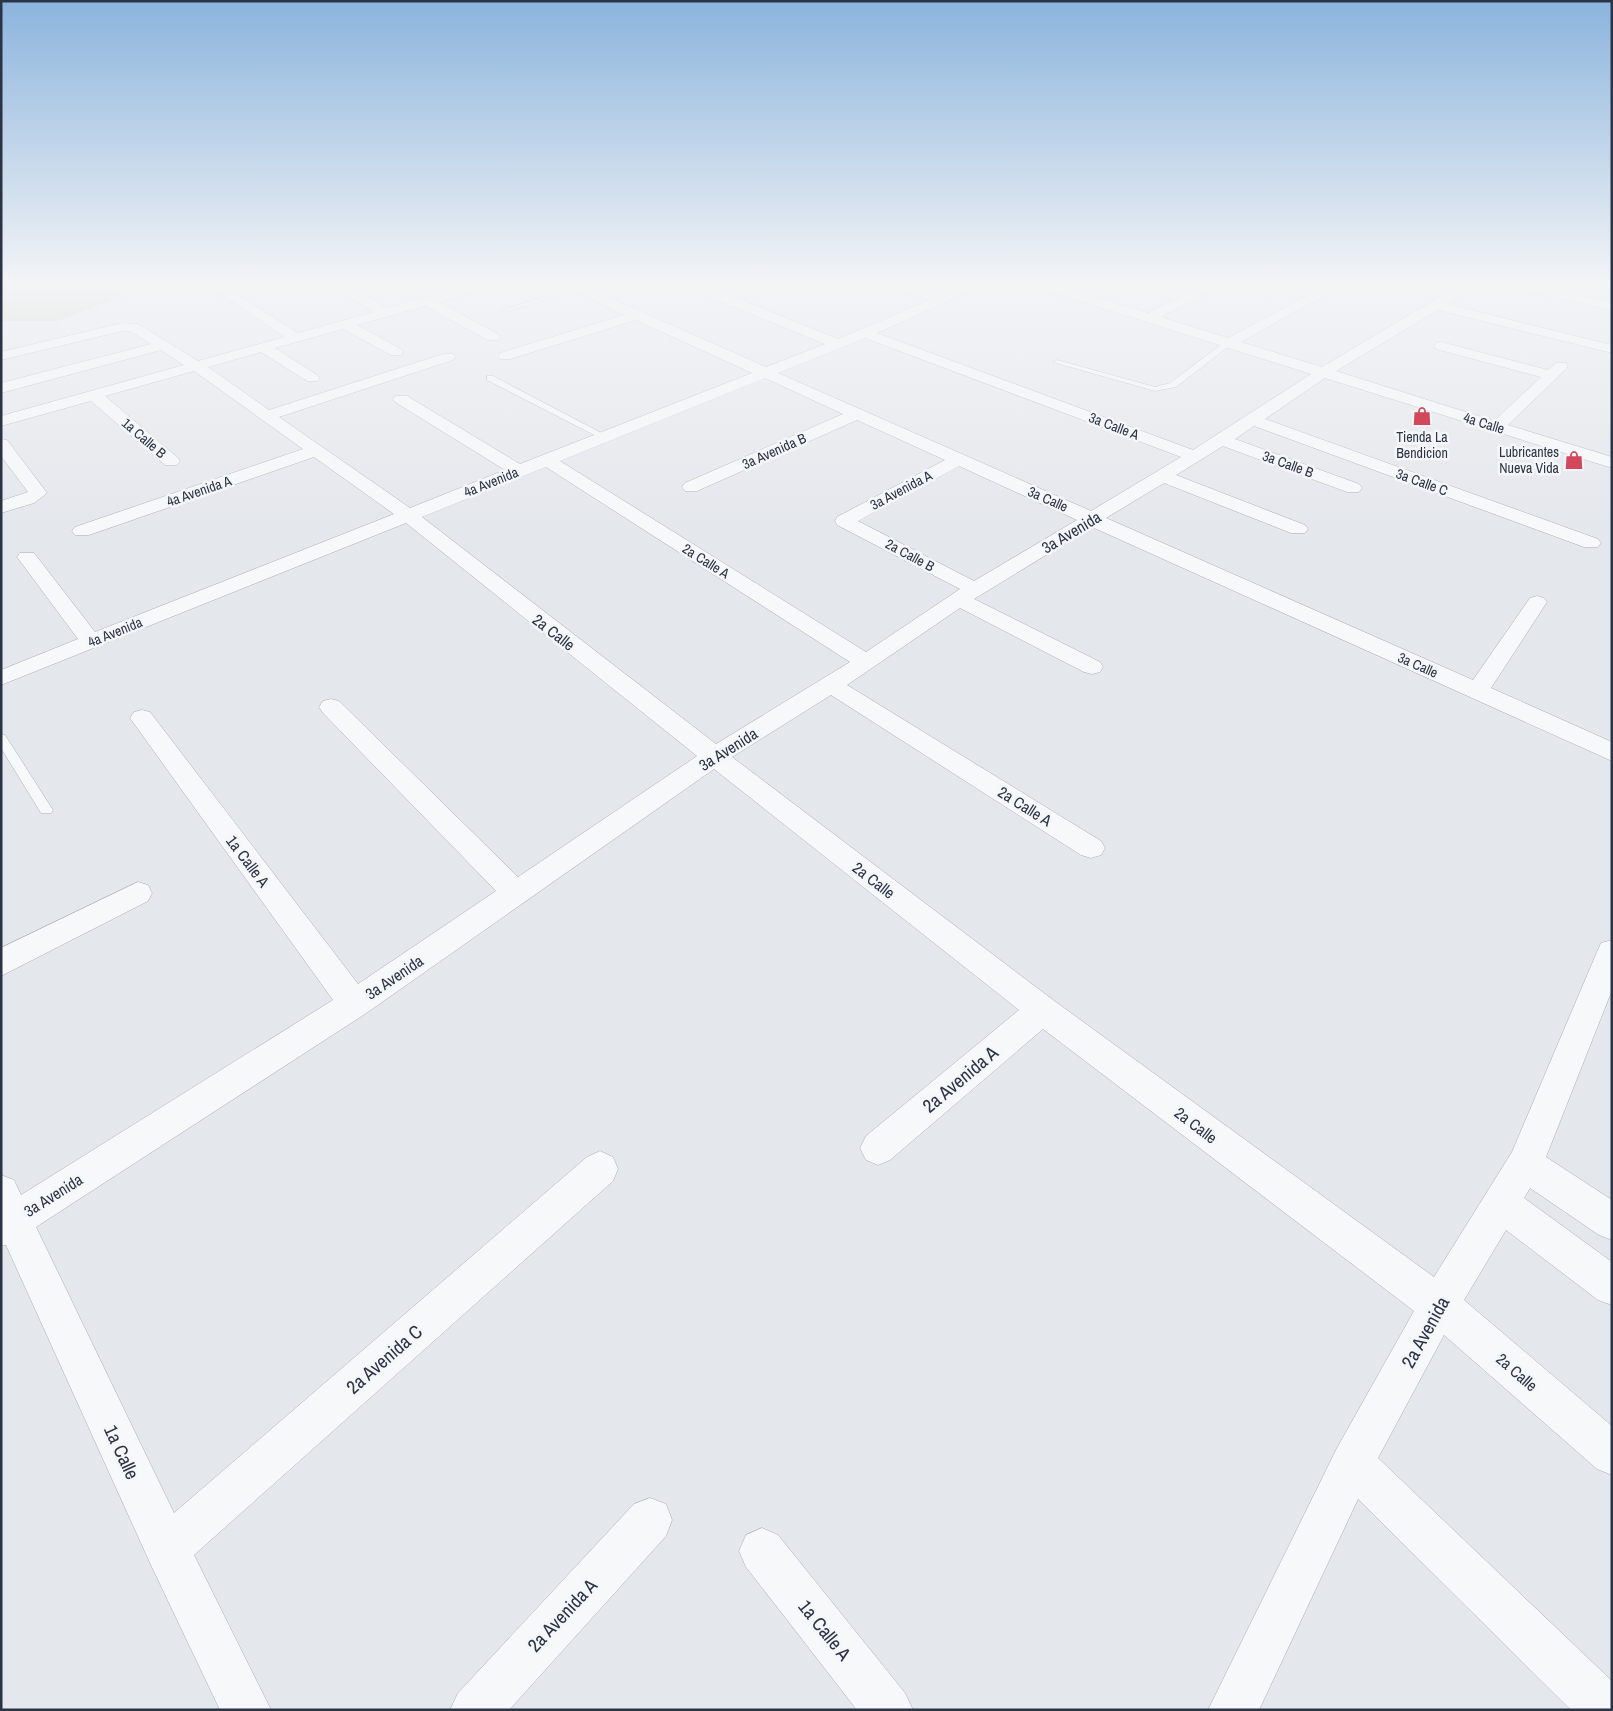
<svg xmlns="http://www.w3.org/2000/svg" width="1613" height="1711" font-family="'Archivo Narrow',sans-serif">
	<style>
		.green { fill: #c9d6c5 }
		.lines { fill: none; stroke-linecap: round; stroke-linejoin: round }
		.lane-casing { stroke: #a9aeb7; stroke-width: 1 }
		.street-casing { stroke: #a9aeb7; stroke-width: 1 }
		.lane { fill: #f7f8fa; fill-rule: evenodd }
		.street { fill: #f7f8fa; fill-rule: evenodd }
		.labels { text-anchor: middle; dominant-baseline: central; stroke-width: 5; stroke-linejoin: round; paint-order: stroke }
		.far-street-label { font-size: 14px; fill: #2b3445; stroke: #f4f6f9 }
		.far-poi-label { font-size: 14px; fill: #2b3445; stroke: #f4f6f9 }
		.street-label { font-size: 16px; fill: #2b3445; stroke: #f4f6f9 }
		.near-street-label { font-size: 19px; fill: #2b3445; stroke: #f4f6f9 }
	</style>
	<rect width="100%" height="100%" fill="#e4e7ec"/>
	<polygon class="green" points="1,284 133,284 120,297 59,321 1,321"/>
	<g class="lines">
		<g class="lane-casing">
			<g id="lane">
				<polygon points="575,287 580,288 508,311 503,310"/>
				<polygon points="1226,341 1233,343 1176,387 1155,391 1053,362 1057,360 1155,387 1170,383"/>
				<polygon points="487,376 493,376 609,437 602,439 487,380"/>
				<polygon points="1,734 5,735 51,807 53,810 51,813 41,813 1,748"/>
			</g>
		</g>
		<g class="street-casing">
			<g id="street">
				<path d="M206 284H221L298 333 374 312 329 284H344L387 308 473 284H493L492 287 438 302 498 334 500 337 498 340H488L425 306 357 325 401 349 403 352 401 355H391L343 329 275 348 317 375 320 378 317 381H307L261 352 208 367 269 410 443 354H453L455 357 453 360 279 417 410 508 505 470 395 402 393 399 395 396H407L520 464 752 373 636 320 510 359H500L498 356 500 353 624 315 561 284H578L766 367 825 344 712 298 710 295 712 292H722L838 339 930 300 891 287 890 284H909L942 296 969 284H986L877 333 1193 450 1311 374 1036 287 1035 284H1054L1148 313 1207 284H1223L1161 317 1228 338 1329 284H1345L1241 342 1322 367 1431 302 1457 284H1471L1447 304 1612 345V353L1438 310 1336 371 1494 421 1541 377 1436 349 1434 346 1436 343 1441 342 1548 370 1556 363H1566L1568 366 1566 369 1508 425 1612 457V468L1325 378 1265 419 1598 539 1601 543 1598 547H1584L1254 426 1235 439 1359 484 1362 488 1359 492H1347L1223 446 1176 475 1305 525 1308 529 1305 533H1291L1164 483 1106 518 1473 680 1530 598 1537 596 1544 598 1547 602 1491 688 1612 742V761L1092 527 974 599 1100 662 1103 667 1100 672 1092 674 1084 672 960 608 847 685 1101 841 1105 848 1101 855 1091 858 1081 855 831 695 732 757 1053 1000 1434 1277 1512 1152 1597 952 1601 943 1612 940V990L1546 1157 1612 1200V1240L1599 1235 1530 1188 1524 1198 1612 1262V1305L1598 1300 1506 1230 1464 1300 1612 1426V1475L1597 1469 1444 1335 1378 1458 1612 1681V1710H1571L1358 1499 1259 1710H1208L1337 1448 1414 1311 1043 1029 890 1160 878 1165 866 1160 860 1148 866 1136 1019 1010 714 769 365 1014 36 1227 174 1513 587 1157 600 1151 613 1157 618 1169 613 1181 194 1555 271 1710H220L151 1565 6 1245 1 1246V1175L14 1180 21 1195 333 1000 130 718 134 712 142 710 150 712 358 984 496 891 323 713 319 707 323 701 331 699 339 701 518 877 697 756 406 523 1 685V670L78 639 17 557 20 553H34L95 632 394 514 314 457 89 535H75L72 531 75 527 303 449 194 371 105 396 177 457 180 461 177 465H165L91 401 1 426V416L184 365 161 350 1 393V383L151 344 130 331H122L1 360V352L122 323 138 324 198 361 285 337ZM865 338 1181 457 1091 511 778 373ZM765 378 843 414 685 483 682 487 685 491H697L857 420 945 460 837 517 835 521 837 525 960 589 866 652 560 461ZM959 466 1077 520 974 581 858 521ZM546 467 850 662 716 744 422 517Z"/>
				<polygon points="1506,284 1530,284 1612,302 1612,310 1512,288"/>
				<polygon points="1,439 7,440 47,493 34,503 1,513 1,501 28,492 1,456"/>
				<polygon points="138,882 148,885 152,893 148,901 1,976 1,948"/>
				<polygon points="650,1498 666,1504 672,1520 666,1536 509,1710 450,1710 458,1693 634,1504"/>
				<polygon points="762,1528 778,1535 905,1693 913,1710 857,1710 746,1567 739,1551 746,1535"/>
			</g>
		</g>
		<use href="#lane" class="lane"/>
		<use href="#street" class="street"/>
	</g>
	<linearGradient id="sky" x2="0" y2="1"><stop stop-color="#8bb4dd"/><stop offset="0.54" stop-color="#f3f4f6"/><stop offset="1" stop-color="#f3f4f6" stop-opacity="0"/></linearGradient>
	<rect width="1613" height="524" fill="url(#sky)"/>
	<defs>
		<g id="shop-bare" transform="scale(1.5)"><path d="M-5-2.5h2.3a2.7 3.5 0 0 1 5.4 0H5L5.5 6h-11ZM-1.5-2.5h3a1.5 2.3 0 0 0-3 0Z" fill="#d1495b" stroke="#f4f6f9" stroke-width="2.5" paint-order="stroke"/></g>
	</defs>
	<g fill-rule="evenodd">
		<use href="#shop-bare" x="1422" y="416"/>
		<use href="#shop-bare" x="1574" y="460"/>
	</g>
	<g class="labels">
		<g class="far-street-label">
			<text transform="translate(1484 423) rotate(17)">4a Calle</text>
			<text transform="translate(1114 426) rotate(21)">3a Calle A</text>
			<text transform="translate(144 438) rotate(41)">1a Calle B</text>
			<text transform="translate(774 451) rotate(-24)">3a Avenida B</text>
			<text transform="translate(1288 464) rotate(20)">3a Calle B</text>
			<text transform="translate(491 482) rotate(-22)">4a Avenida</text>
			<text transform="translate(1422 482) rotate(20)">3a Calle C</text>
			<text transform="translate(901 490) rotate(-28)">3a Avenida A</text>
			<text transform="translate(199 491) rotate(-19)">4a Avenida A</text>
			<text transform="translate(1048 499) rotate(24)">3a Calle</text>
			<text transform="translate(910 555) rotate(28)">2a Calle B</text>
			<text transform="translate(706 561) rotate(32)">2a Calle A</text>
			<text transform="translate(115 632) rotate(-22)">4a Avenida</text>
			<text transform="translate(1418 665) rotate(24)">3a Calle</text>
		</g>
		<g class="far-poi-label">
			<text x="1422" y="437">Tienda La<tspan x="1422" dy="16">Bendicion</tspan></text>
			<text x="1559" y="452" text-anchor="end">Lubricantes<tspan x="1559" dy="16">Nueva Vida</tspan></text>
		</g>
		<g class="street-label">
			<text transform="translate(1071 532) rotate(-31)">3a Avenida</text>
			<text transform="translate(554 632) rotate(38)">2a Calle</text>
			<text transform="translate(728 749) rotate(-32)">3a Avenida</text>
			<text transform="translate(1025 806) rotate(32)">2a Calle A</text>
			<text transform="translate(248 861) rotate(53)">1a Calle A</text>
			<text transform="translate(874 880) rotate(38)">2a Calle</text>
			<text transform="translate(394 977) rotate(-34)">3a Avenida</text>
			<text transform="translate(1196 1125) rotate(37)">2a Calle</text>
			<text transform="translate(53 1195) rotate(-32)">3a Avenida</text>
			<text transform="translate(1517 1372) rotate(41)">2a Calle</text>
		</g>
		<g class="near-street-label">
			<text transform="translate(960 1079) rotate(-40)">2a Avenida A</text>
			<text transform="translate(1425 1332) rotate(-61)">2a Avenida</text>
			<text transform="translate(384 1359) rotate(-41)">2a Avenida C</text>
			<text transform="translate(122 1452) rotate(65)">1a Calle</text>
			<text transform="translate(562 1615) rotate(-47)">2a Avenida A</text>
			<text transform="translate(825 1630) rotate(51)">1a Calle A</text>
		</g>
	</g>
	<rect width="1613" height="1711" fill="none" stroke="#2b3445" stroke-width="5"/>
</svg>
